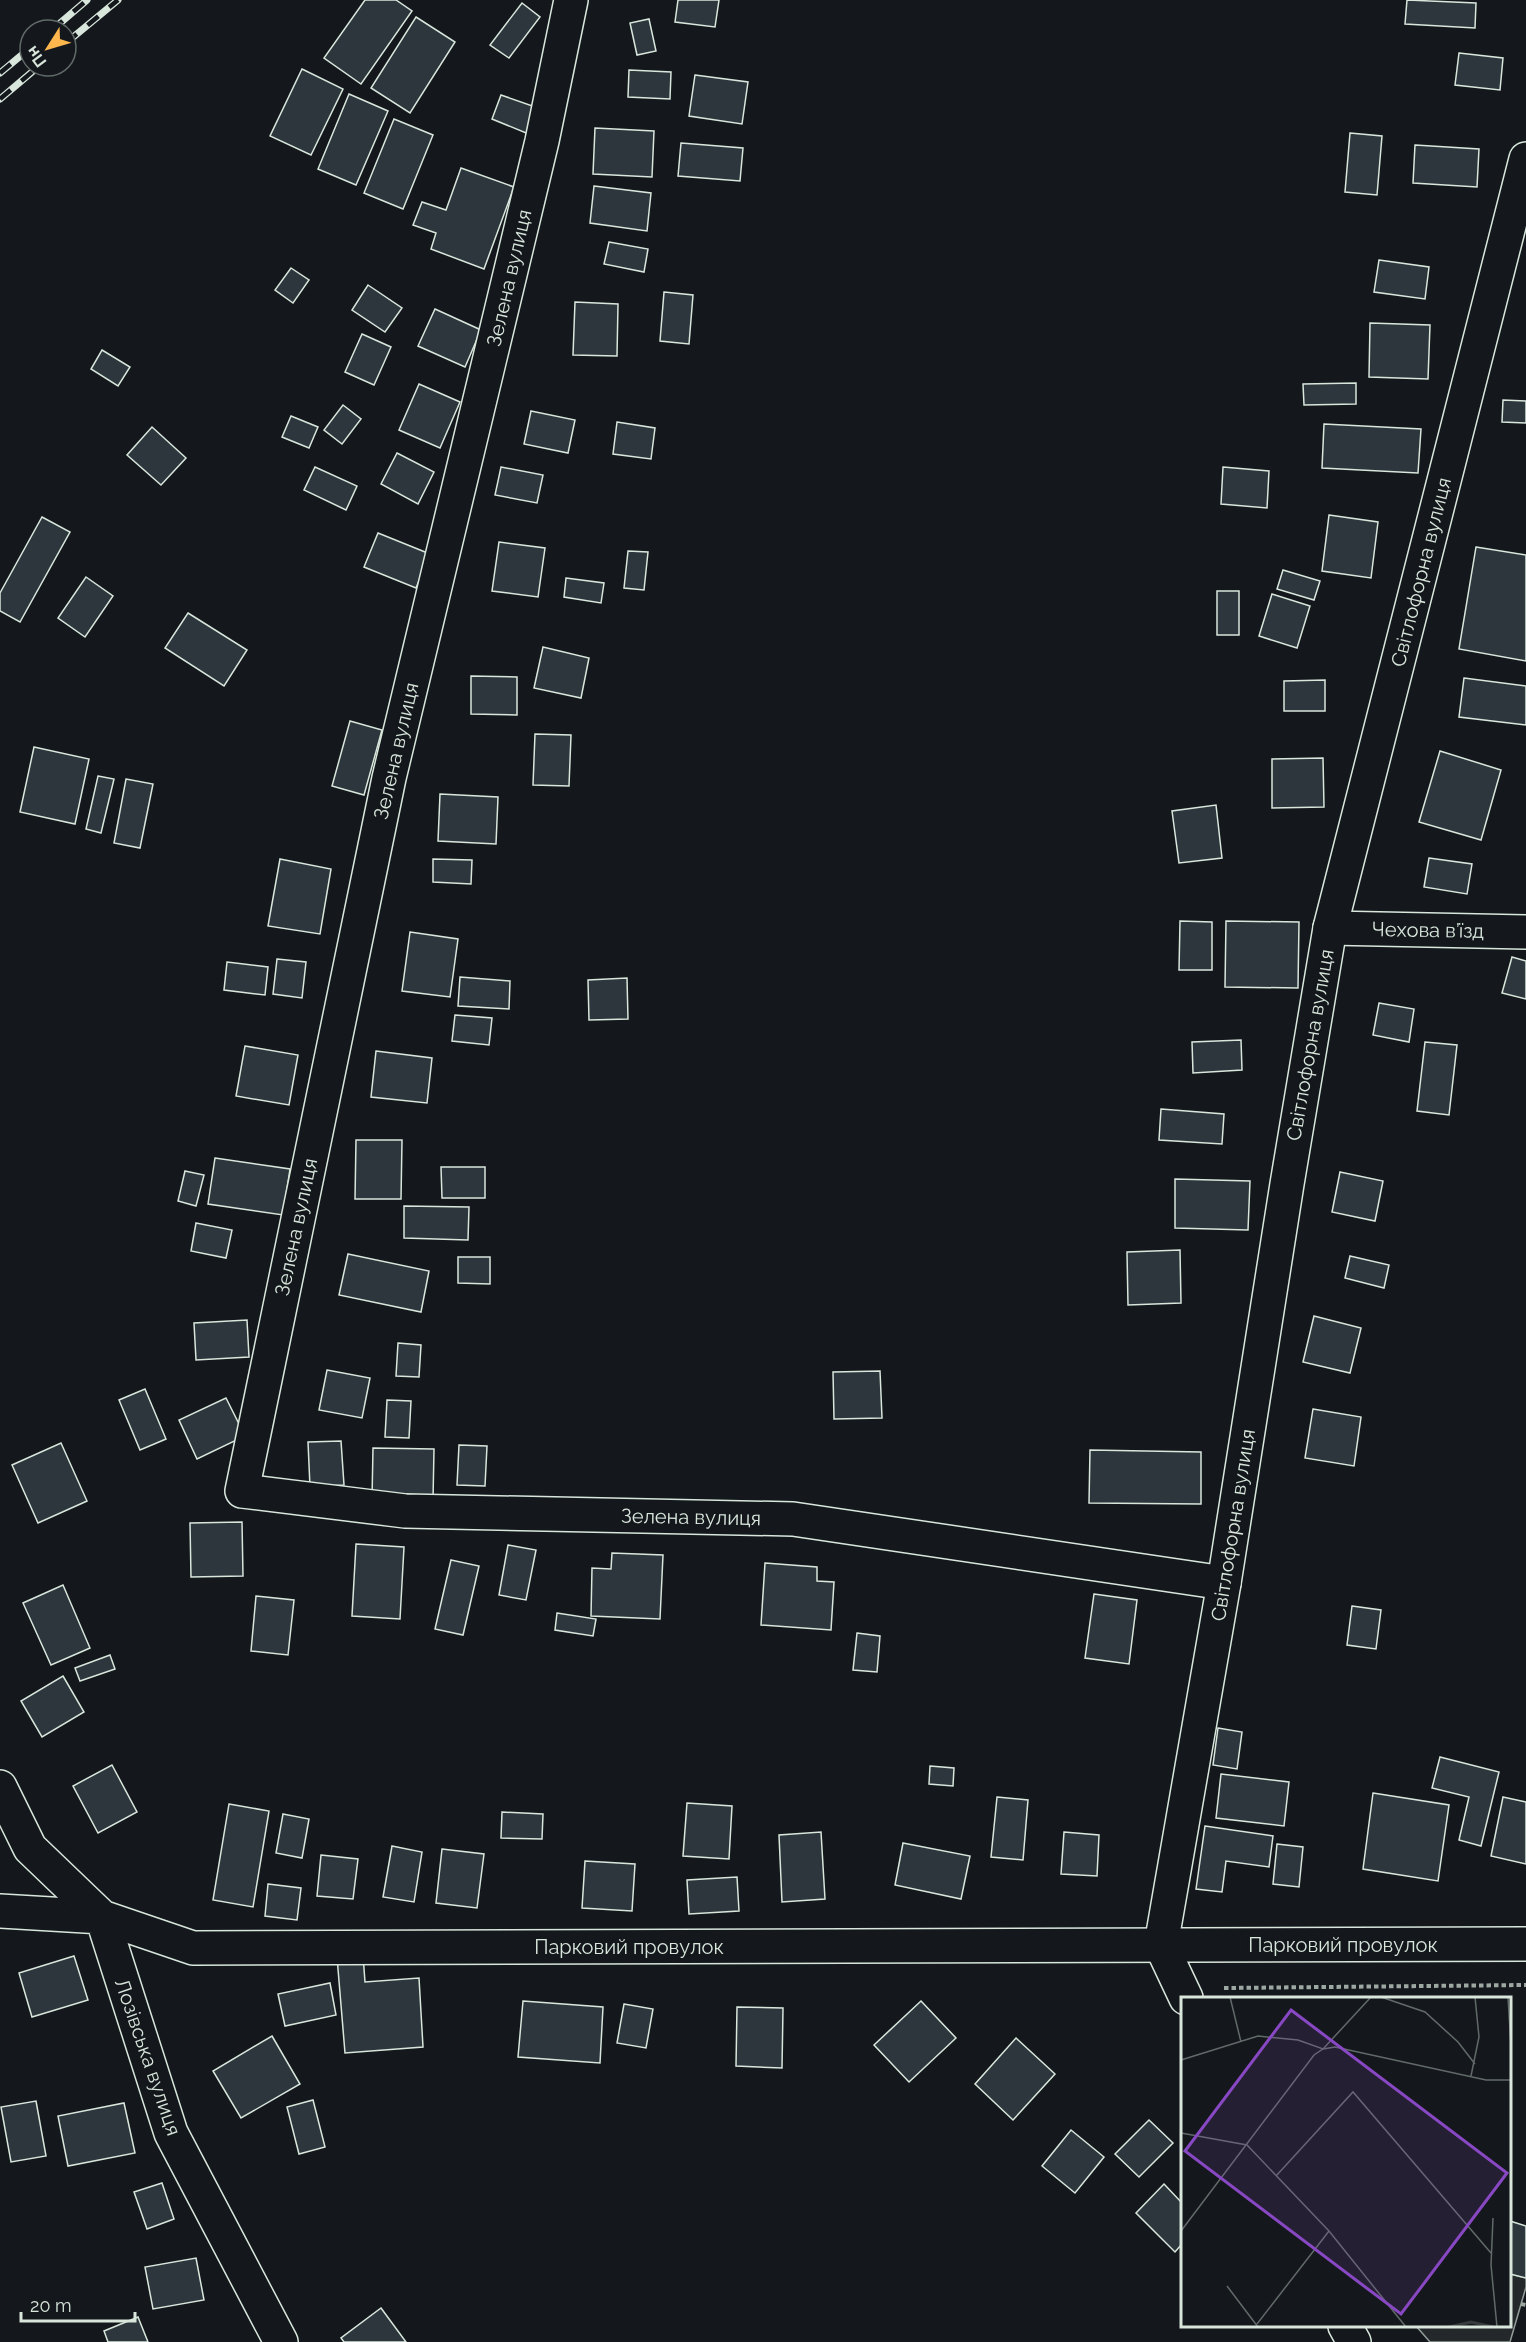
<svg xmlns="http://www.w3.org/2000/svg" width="1526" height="2342" font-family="Raleway,sans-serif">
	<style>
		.parking { fill: #24282b; stroke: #939e99; stroke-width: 1.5 }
		.building { fill: #2c363c; stroke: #d8e6dc; stroke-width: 1.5 }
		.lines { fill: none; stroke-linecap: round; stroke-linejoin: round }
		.street-casing { stroke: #d8e6dc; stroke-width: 36 }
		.secondary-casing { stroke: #d8e6dc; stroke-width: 36 }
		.path { stroke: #9da8a2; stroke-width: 4; stroke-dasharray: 4.5 3; stroke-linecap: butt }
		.street { stroke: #14181c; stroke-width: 33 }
		.secondary { stroke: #14181c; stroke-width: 33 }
		.rail-casing { stroke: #d8e6dc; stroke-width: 7 }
		.rail { stroke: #14181c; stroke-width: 4.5; stroke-dasharray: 14; stroke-linecap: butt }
		.labels { text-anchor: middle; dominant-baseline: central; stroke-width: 4.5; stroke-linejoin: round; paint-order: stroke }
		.street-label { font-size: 20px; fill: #d8e6dc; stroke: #14181c }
		.inset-river { fill: none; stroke: #363b3e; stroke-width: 3 }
		.inset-road { fill: none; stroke: #626a69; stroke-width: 1.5 }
		.view { fill: #8948c3; fill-opacity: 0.15; stroke: #8948c3; stroke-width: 3 }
		.inset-edge { fill: none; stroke: #d8e6dc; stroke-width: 3 }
	</style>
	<rect width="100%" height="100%" fill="#14181c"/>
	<polygon class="parking" points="1510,2274 1526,2278 1526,2287 1510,2342 1430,2342 1416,2326 1510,2326"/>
	<g class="building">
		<polygon points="365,0 396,0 412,11 361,84 324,58"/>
		<polygon points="678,0 719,0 715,27 675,22"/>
		<polygon points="1407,0 1476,3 1475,28 1405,24"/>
		<polygon points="522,3 540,17 509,58 490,45"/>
		<polygon points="416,17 455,42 410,113 371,88"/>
		<polygon points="649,19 656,51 637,55 630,23"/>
		<polygon points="1459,53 1503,58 1500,90 1455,85"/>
		<polygon points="302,69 343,89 311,155 270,136"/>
		<polygon points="629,70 671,72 670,99 628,97"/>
		<polygon points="695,75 748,82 742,124 689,116"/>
		<polygon points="349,94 388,111 356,185 318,169"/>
		<polygon points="501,95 541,109 531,135 492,119"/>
		<polygon points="394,119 433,135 403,209 364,193"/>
		<polygon points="595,128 654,131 652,177 593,174"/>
		<polygon points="1350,133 1382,136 1377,195 1345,192"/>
		<polygon points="681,143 743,148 740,181 678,176"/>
		<polygon points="1415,145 1479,149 1477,187 1413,183"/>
		<polygon points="461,168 514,187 484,269 431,249 436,233 413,225 422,202 446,210"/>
		<polygon points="594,186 651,193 647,231 590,223"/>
		<polygon points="609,242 648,249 644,272 604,264"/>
		<polygon points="1379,260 1429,267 1425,299 1374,292"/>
		<polygon points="291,268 309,280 293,303 275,290"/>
		<polygon points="368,285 402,308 385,332 352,310"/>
		<polygon points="664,292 693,295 689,344 660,341"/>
		<polygon points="575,302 618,304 617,356 573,355"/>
		<polygon points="435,309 481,330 465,367 418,346"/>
		<polygon points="1370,323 1430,325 1428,379 1369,377"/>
		<polygon points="362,334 391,347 374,385 345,372"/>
		<polygon points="102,350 130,367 118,386 91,369"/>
		<polygon points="1356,383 1356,404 1304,405 1303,384"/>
		<polygon points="419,384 460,402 440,448 399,430"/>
		<polygon points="1503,400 1526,401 1526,423 1502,422"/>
		<polygon points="343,405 361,419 342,444 324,430"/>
		<polygon points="531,411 575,420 568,453 524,444"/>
		<polygon points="291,416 318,427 309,448 282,437"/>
		<polygon points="617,422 655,428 651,459 613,454"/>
		<polygon points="1324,424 1421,429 1418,473 1322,468"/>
		<polygon points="152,427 186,458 161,485 127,455"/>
		<polygon points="397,453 434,472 418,504 381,484"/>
		<polygon points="315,467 357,486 346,510 304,490"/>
		<polygon points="501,467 543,475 537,503 495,495"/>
		<polygon points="1223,467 1269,471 1267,508 1221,504"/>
		<polygon points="1329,515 1378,522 1371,578 1322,571"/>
		<polygon points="42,517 70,532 20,622 0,611 0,593"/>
		<polygon points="378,533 430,554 416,588 364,567"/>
		<polygon points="499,542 545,548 538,597 492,591"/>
		<polygon points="1476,547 1526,555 1526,661 1459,649"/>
		<polygon points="628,551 648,552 644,590 624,588"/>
		<polygon points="1283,570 1320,581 1314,600 1277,589"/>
		<polygon points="86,577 113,596 85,637 58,618"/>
		<polygon points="566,578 604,583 601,603 564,597"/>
		<rect x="1217" y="591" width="22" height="44"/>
		<polygon points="1272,594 1310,606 1297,648 1259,636"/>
		<polygon points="188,613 247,650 224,686 165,648"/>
		<polygon points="543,647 589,658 581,698 534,688"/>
		<polygon points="471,676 517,677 517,715 471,714"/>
		<polygon points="1464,678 1526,686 1526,725 1459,717"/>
		<polygon points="1325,680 1325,711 1284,711 1284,681"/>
		<polygon points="350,721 382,730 364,795 332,786"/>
		<polygon points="535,734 571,735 569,786 533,785"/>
		<polygon points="34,747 89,759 75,824 20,812"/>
		<polygon points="1440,751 1501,770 1481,840 1419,822"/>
		<polygon points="1323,758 1324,807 1272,808 1272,759"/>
		<polygon points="98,776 114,779 101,833 86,829"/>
		<polygon points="126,779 153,784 140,848 114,843"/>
		<polygon points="440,794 498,797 496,844 438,841"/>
		<polygon points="1216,805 1222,858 1179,863 1172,811"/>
		<polygon points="1429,858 1472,864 1467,894 1424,887"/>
		<polygon points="280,859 331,869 320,934 268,926"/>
		<polygon points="433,859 472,860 471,884 433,882"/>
		<polygon points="1180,921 1212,922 1212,970 1179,970"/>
		<polygon points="1226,921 1299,922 1298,988 1225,987"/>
		<polygon points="410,932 458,939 450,997 402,991"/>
		<polygon points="1512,957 1526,961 1526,999 1502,993"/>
		<polygon points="277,959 306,962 302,998 273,994"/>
		<polygon points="227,962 268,967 265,995 224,990"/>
		<polygon points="460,977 510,981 509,1009 458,1006"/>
		<polygon points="627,978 628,1019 589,1020 588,980"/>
		<polygon points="1379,1003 1414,1009 1409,1042 1373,1035"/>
		<polygon points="455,1015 492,1018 489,1045 452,1041"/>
		<polygon points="1241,1040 1242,1070 1193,1073 1192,1042"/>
		<polygon points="1425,1042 1457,1045 1449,1115 1417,1111"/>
		<polygon points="245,1046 298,1055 289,1105 236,1096"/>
		<polygon points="376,1051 432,1058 427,1103 371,1097"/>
		<polygon points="1161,1109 1224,1114 1222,1144 1159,1140"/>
		<polygon points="356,1140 402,1140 401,1199 355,1199"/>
		<polygon points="215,1158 290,1169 283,1215 208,1204"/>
		<polygon points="441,1167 485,1167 485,1198 442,1198"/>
		<polygon points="185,1171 204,1175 196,1206 178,1201"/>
		<polygon points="1340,1172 1383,1181 1375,1221 1332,1212"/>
		<polygon points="1175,1179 1250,1181 1248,1230 1175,1228"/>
		<polygon points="404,1206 469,1207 468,1240 404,1238"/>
		<polygon points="196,1223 232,1230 226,1258 191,1251"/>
		<polygon points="1180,1250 1181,1303 1128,1305 1127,1252"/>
		<polygon points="348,1254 429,1271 421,1312 339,1295"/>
		<polygon points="1350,1256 1389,1265 1384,1288 1345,1278"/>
		<polygon points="458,1257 490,1257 490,1284 458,1283"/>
		<polygon points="1314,1316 1361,1328 1350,1373 1303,1362"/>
		<polygon points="247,1320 249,1357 196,1360 194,1323"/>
		<polygon points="398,1343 421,1345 419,1377 396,1376"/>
		<polygon points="327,1370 370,1378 362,1418 319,1410"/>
		<polygon points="880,1371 882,1418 834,1419 833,1372"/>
		<polygon points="145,1389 166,1439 140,1450 119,1400"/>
		<polygon points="226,1398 245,1436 197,1459 179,1420"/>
		<polygon points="387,1400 411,1401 409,1438 385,1437"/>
		<polygon points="1313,1409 1361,1417 1354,1466 1305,1458"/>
		<polygon points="341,1441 344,1485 310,1487 308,1442"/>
		<polygon points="61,1443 87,1501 38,1523 12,1465"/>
		<polygon points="459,1445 487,1446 485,1486 457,1485"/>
		<polygon points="373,1448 434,1449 433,1500 372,1499"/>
		<polygon points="1090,1450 1201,1452 1201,1504 1089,1503"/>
		<polygon points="242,1522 243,1576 191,1577 190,1523"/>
		<polygon points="356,1544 404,1547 400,1619 352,1616"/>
		<polygon points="508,1545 536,1550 526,1600 499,1595"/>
		<polygon points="612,1553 663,1555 660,1619 591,1616 592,1568 611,1569"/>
		<polygon points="451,1560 479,1566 463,1635 435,1629"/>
		<polygon points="765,1563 817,1567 817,1581 834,1582 831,1630 761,1625"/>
		<polygon points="63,1585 90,1648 51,1665 23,1603"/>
		<polygon points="1094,1594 1137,1600 1129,1664 1085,1658"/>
		<polygon points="256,1596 294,1600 288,1655 251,1651"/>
		<polygon points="1352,1606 1381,1610 1376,1649 1347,1645"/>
		<polygon points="557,1613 596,1619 593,1636 555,1630"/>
		<polygon points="857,1633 880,1636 877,1672 853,1670"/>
		<polygon points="110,1655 115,1669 80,1681 75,1668"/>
		<polygon points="63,1676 84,1712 42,1737 21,1701"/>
		<polygon points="1218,1728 1242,1732 1237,1769 1213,1765"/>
		<polygon points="1440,1757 1499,1772 1481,1846 1459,1840 1469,1797 1432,1788"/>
		<polygon points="112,1765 137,1812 98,1833 73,1786"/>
		<polygon points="930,1766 954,1768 953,1786 929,1784"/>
		<polygon points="1221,1774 1289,1782 1284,1826 1216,1818"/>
		<polygon points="1373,1793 1449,1805 1438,1881 1363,1869"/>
		<polygon points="997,1797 1028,1800 1023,1860 991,1857"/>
		<polygon points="1503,1797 1526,1802 1526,1864 1491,1856"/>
		<polygon points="687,1803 732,1806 729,1859 683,1856"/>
		<polygon points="229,1804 269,1811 253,1907 213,1900"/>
		<polygon points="502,1812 543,1814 542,1839 501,1838"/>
		<polygon points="283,1814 309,1819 302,1858 276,1853"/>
		<polygon points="1205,1826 1273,1836 1269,1867 1226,1861 1222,1892 1196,1889"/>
		<polygon points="821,1832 825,1899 782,1902 779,1835"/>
		<polygon points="1064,1832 1099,1835 1097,1876 1061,1874"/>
		<polygon points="903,1843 970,1856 961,1899 895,1885"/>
		<polygon points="1277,1844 1303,1847 1299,1887 1273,1884"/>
		<polygon points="392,1846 422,1852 414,1902 383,1897"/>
		<polygon points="442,1849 484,1854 477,1908 436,1903"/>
		<polygon points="321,1855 358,1859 353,1899 317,1896"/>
		<polygon points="585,1861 635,1864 632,1911 582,1908"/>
		<polygon points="737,1877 739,1911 689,1914 687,1880"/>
		<polygon points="268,1884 301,1888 297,1920 265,1916"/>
		<polygon points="363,1955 365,1982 419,1978 423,2047 345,2053 337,1957"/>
		<polygon points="74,1956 88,2000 32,2017 19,1973"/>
		<polygon points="330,1983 336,2015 285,2026 278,1994"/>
		<polygon points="523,2001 603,2007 600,2063 518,2057"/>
		<polygon points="921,2001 956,2038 909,2082 874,2045"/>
		<polygon points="624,2004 653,2009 646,2048 617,2043"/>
		<polygon points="737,2007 783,2008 782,2068 736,2066"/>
		<polygon points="272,2036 300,2084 241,2118 213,2071"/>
		<polygon points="1016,2038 1055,2074 1013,2120 975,2084"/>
		<polygon points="313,2100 325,2147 299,2154 287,2107"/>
		<polygon points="36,2101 46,2156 11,2162 1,2107"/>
		<polygon points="124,2103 135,2153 68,2166 58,2116"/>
		<polygon points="1149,2120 1173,2143 1139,2177 1115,2154"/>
		<polygon points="1071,2130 1104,2157 1075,2193 1042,2166"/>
		<polygon points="162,2183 174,2219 147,2229 134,2192"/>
		<polygon points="1164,2184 1182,2203 1182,2244 1175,2252 1136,2213"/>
		<polygon points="1510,2221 1526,2226 1526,2278 1510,2274"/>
		<polygon points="196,2258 204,2300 153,2309 145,2267"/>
		<polygon points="381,2308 406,2342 344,2342 341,2338"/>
		<polygon points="138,2317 148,2342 108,2342 104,2331"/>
	</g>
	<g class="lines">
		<g class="street-casing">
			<g id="street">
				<polyline points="571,0 542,141 389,778 242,1491 405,1511 793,1519 1224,1583"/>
				<polyline points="1330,928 1526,932"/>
				<polyline points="0,1911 102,1917 171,2133 281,2342"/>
				<polyline points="1186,1998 1161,1945 1224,1583 1287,1184 1330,928 1526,159"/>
				<polyline points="1345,2326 1354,2342"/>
			</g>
		</g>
		<g class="secondary-casing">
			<polyline id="secondary" points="0,1787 30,1848 102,1917 193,1948 1526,1944"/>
		</g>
		<g class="path">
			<polyline points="1224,1988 1526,1985"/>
			<polyline points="1521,2304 1526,2305"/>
		</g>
		<use href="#street" class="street"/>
		<use href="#secondary" class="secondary"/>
		<g class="rail-casing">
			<g id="rail">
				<polyline points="52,30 87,0"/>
				<polyline points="66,43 118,0"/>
				<polyline points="0,73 30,48"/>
				<polyline points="0,99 39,66"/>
			</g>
		</g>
		<use href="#rail" class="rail"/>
	</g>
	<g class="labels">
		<g class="street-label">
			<text transform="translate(509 278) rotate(-77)">Зелена вулиця</text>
			<text transform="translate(1421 572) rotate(-76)">Світлофорна вулиця</text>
			<text transform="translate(396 751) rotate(-77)">Зелена вулиця</text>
			<text transform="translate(1428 930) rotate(1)">Чехова в’їзд</text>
			<text transform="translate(1310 1045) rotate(-80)">Світлофорна вулиця</text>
			<text transform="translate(296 1227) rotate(-78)">Зелена вулиця</text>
			<text transform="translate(691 1517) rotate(1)">Зелена вулиця</text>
			<text transform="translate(1233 1525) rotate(-81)">Світлофорна вулиця</text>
			<text x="1343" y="1945">Парковий провулок</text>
			<text x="629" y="1947">Парковий провулок</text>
			<text transform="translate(148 2057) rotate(71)">Лозівська вулиця</text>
		</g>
	</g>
	<g transform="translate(1181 1997)">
		<rect width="330" height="330" fill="#14181c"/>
		<path class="inset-river" d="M268 330 290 325 312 330"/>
		<path class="inset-road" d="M49 0 60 45M200 0 244 15 277 45 294 67M327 0 330 49M0 63 77 39 117 43 142 52 190 0M290 79 298 40 294 0M0 136 66 148 148 234 225 330M95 179 172 95 310 256M312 221 310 268 316 330M0 234 133 58 142 52 154 50 305 83H330M46 289 77 330M76 327 148 234"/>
		<path class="view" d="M110 13 326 176 220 317 4 154Z"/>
		<rect width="330" height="330" class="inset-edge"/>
	</g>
	<g transform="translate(48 48) rotate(233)"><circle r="28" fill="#14181c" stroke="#626a69" stroke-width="1.5"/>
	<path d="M0-4.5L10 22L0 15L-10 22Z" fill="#ffb74d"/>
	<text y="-9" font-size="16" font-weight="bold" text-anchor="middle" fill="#d8e6dc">Пн</text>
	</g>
	<path d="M21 2312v9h114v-9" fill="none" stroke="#d8e6dc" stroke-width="3"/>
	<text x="30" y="2312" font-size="18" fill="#d8e6dc" stroke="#14181c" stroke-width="4.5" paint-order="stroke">20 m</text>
</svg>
